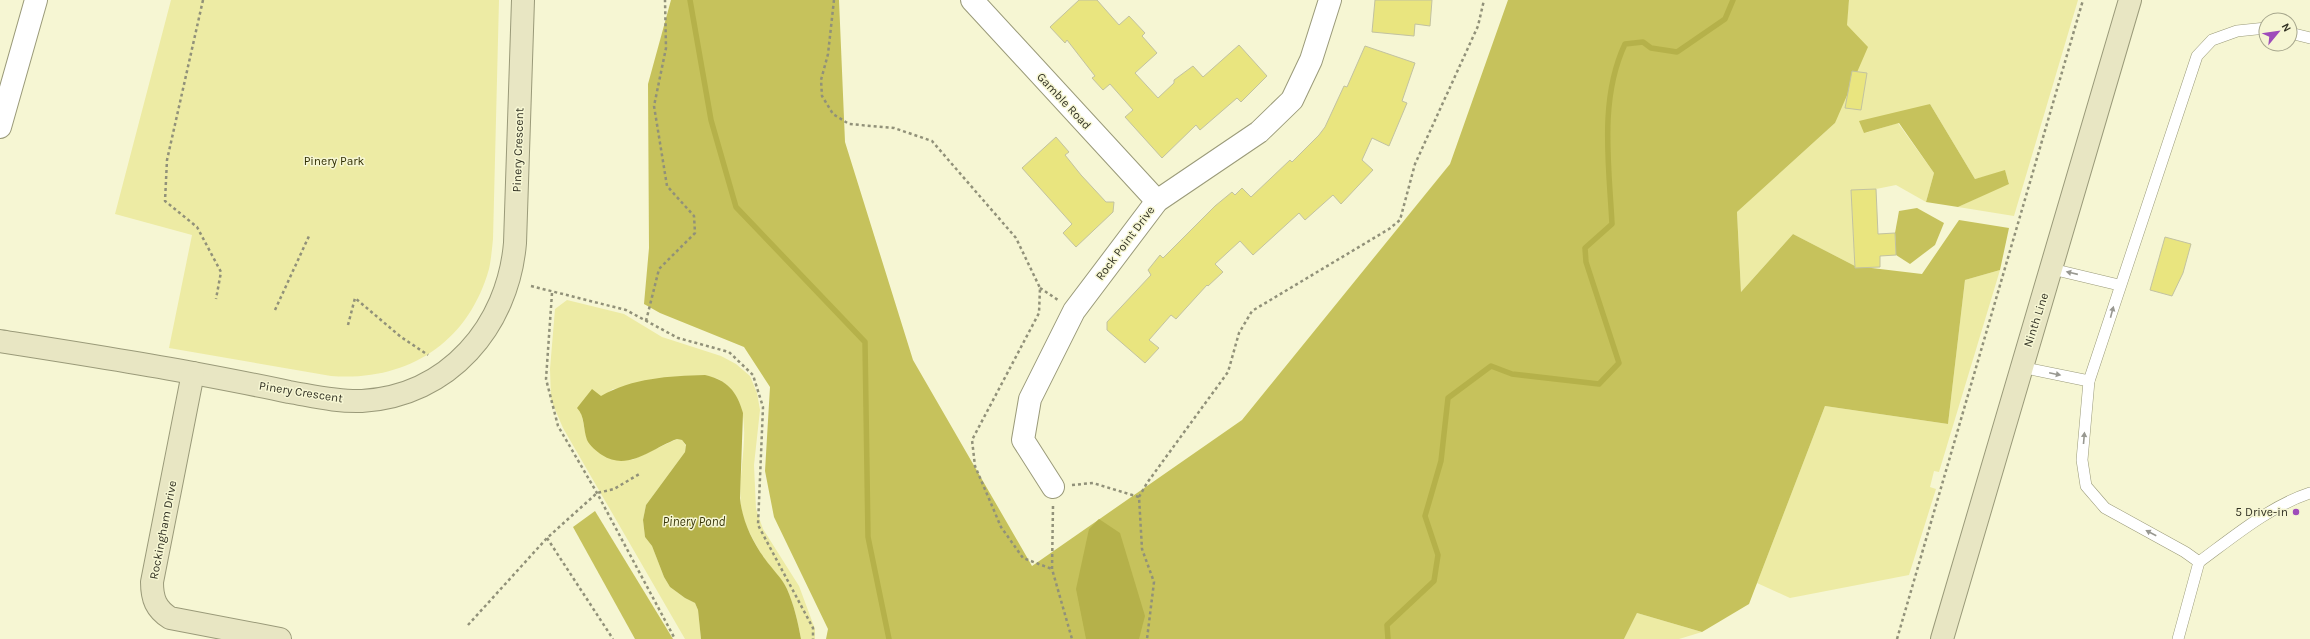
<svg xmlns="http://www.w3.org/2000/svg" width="2310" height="639" font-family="Karla,sans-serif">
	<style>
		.green { fill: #edeba4 }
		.forest { fill: #c6c25c }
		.water { fill: #b5b14a }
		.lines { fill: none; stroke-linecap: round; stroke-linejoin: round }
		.stream { stroke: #b5b14a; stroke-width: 5.5 }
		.building { fill: #e9e57f; stroke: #c2c2a0 }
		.lane-casing { stroke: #9a9a79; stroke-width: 12 }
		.street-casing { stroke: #9a9a79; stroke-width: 24 }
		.secondary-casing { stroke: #9a9a79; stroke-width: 24 }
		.path { stroke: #919179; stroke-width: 2.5; stroke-dasharray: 3 3; stroke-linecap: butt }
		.lane { stroke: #fff; stroke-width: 11 }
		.street { stroke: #fff; stroke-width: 22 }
		.secondary { stroke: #e8e6c3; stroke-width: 22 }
		.oneway { fill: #989891 }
		.poi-dot { fill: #9e4cba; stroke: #f6f6d3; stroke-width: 1.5 }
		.labels { text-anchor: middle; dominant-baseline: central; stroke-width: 3; stroke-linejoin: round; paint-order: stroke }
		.street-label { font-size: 12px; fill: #313123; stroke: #f6f6d3 }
		.park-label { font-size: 12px; fill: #323003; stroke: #f6f6d3 }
		.poi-label { font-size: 12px; fill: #313123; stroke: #f6f6d3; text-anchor: end }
		.water-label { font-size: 13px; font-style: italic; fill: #3a380c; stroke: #f6f6d3 }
	</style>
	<rect width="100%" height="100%" fill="#f6f6d3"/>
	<g class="green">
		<path d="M171 0H499L493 239C492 249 491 260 489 269 468 344 406 382 331 376L169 348 192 235 115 214Z"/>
		<polygon points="1849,0 2078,0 2014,216 1958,207 2009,183 2005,171 1975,179 1930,104 1865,133 1898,123 1934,173 1926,202 1896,185 1876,189 1851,190 1855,266 1793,234 1741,292 1737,212 1835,123"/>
		<polygon points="2000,270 1939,472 1934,471 1930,487 1936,489 1909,575 1790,598 1757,583 1825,406 1948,424 1965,280"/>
		<path d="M567 300 624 314 662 337 721 356 736 364 750 376 757 393 760 410 754 465 756 509 763 529 799 586 815 629V639H801C798 622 794 605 787 589 782 579 772 569 765 560 758 549 751 536 746 525 726 479 770 406 716 378L613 389 581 412 585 431 632 460 677 439 682 440 686 446 685 452 646 505 643 520 645 537 652 546 664 577 670 587 685 598 695 603 698 610 701 639H685L563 428 551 400 550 369 555 309Z"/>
		<polygon points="1637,613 1702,632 1679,639 1624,639"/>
	</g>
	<g class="forest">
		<polygon points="671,0 839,0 845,142 913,360 1032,566 1242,420 1450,164 1508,0 1849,0 1847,25 1868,47 1835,123 1737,212 1741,292 1793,234 1855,266 1922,274 1959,220 2009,228 2000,270 1965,280 1948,424 1825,406 1749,604 1702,632 1637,613 1624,639 826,639 828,629 774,517 765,471 770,387 744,347 660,313 644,304 649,248 648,84"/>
		<polygon points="1930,104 1975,179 2005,170 2009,184 1958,207 1926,202 1934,173 1899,123 1864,133 1859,121"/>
		<polygon points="1917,208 1944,223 1935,245 1910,264 1896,255 1895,233 1899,211"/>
		<polygon points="595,511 673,639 635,639 573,527"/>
	</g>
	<g class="water">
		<path d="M705 375C727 380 737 391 743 413L740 498C742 520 752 541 765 559 772 569 782 578 787 589 794 605 798 622 801 639H701L698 610 695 603 685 598 670 587 664 577 652 546 645 537 643 520 646 505 685 452 686 445 682 440 677 439C652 448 628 472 602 455 596 451 590 446 587 440 583 429 585 416 577 408L592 389 601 396C633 378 668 376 705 375Z"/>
		<polygon points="1099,519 1120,533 1145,616 1139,639 1086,639 1076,589 1089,529"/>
	</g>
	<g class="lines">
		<g class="stream">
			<polyline points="690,0 711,120 736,207 865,342 868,537 889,639"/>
			<path d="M1388 639 1387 625 1434 581 1438 555 1425 516 1441 461 1448 398 1491 366 1512 374 1599 384 1619 363 1586 262 1585 248 1612 224C1609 165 1599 99 1625 44L1643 42 1651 48 1677 52 1725 19 1733 0"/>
		</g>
	</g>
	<g class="building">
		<polygon points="1079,0 1097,0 1119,25 1129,16 1145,33 1142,36 1157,53 1135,73 1158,98 1174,83 1174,80 1193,66 1203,77 1239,45 1267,76 1241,102 1237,98 1200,130 1196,125 1162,158 1125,117 1133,110 1110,84 1103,90 1092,78 1095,76 1067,40 1065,43 1050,27"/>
		<polygon points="1375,0 1432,0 1430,26 1415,24 1414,36 1372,32"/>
		<polygon points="1365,46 1415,63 1402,101 1407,103 1389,146 1372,138 1362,160 1373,170 1341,204 1333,195 1305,220 1299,213 1253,255 1240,241 1215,264 1223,272 1208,286 1207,285 1176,319 1171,315 1149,340 1159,348 1145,363 1107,330 1107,322 1151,275 1148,270 1160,255 1163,258 1215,206 1232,192 1235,195 1242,188 1251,197 1290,160 1292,162 1319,135 1325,127 1344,86 1347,87"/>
		<polygon points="1852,71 1867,73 1861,110 1845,108"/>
		<polygon points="1056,137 1069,152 1065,155 1081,175 1106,202 1114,202 1113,212 1076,247 1063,233 1072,224 1022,168"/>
		<polygon points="1876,189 1878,234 1895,233 1896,255 1880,256 1880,267 1855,268 1851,190"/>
		<polygon points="2165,237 2191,244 2183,273 2172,296 2150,290"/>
	</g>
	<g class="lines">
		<g class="lane-casing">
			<g id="lane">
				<polyline points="2290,33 2310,38"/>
				<polyline points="2052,269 2119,285"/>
				<polyline points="2021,367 2089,381"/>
				<path d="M2199 562C2233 537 2270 506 2310 493"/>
				<polyline points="2178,639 2199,562 2185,552 2105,508 2086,486 2082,460 2089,381 2197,56 2212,40 2237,31 2266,28"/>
			</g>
		</g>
		<g class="street-casing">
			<g id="street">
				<polyline points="972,0 1157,201"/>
				<polyline points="0,127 36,0"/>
				<polyline points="1053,487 1023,440 1030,399 1074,311 1157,201 1259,132 1292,100 1311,60 1330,0"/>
			</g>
		</g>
		<g class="secondary-casing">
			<g id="secondary">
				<path d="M0 341C64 351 129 361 193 373 225 379 257 385 289 392 313 396 337 402 362 401 449 396 508 326 515 243L523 0"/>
				<path d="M193 373 152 582C152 599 156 609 170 618L280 639"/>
				<polyline points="1942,639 2130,0"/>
			</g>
		</g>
		<g class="path">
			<polyline points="203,0 167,160 165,201 197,227 221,272 216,299"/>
			<polyline points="834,0 828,54 821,80 822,96 833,114 849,124 894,128 932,141 1016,238 1040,288 1039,313 972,440 975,466 1001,527 1023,558 1052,569"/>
			<polyline points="531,286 626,310 678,338 729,352 753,375 763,407 758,525 813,628 813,639"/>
			<polyline points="1040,288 1058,300"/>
			<polyline points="552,293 546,379 558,426 597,493 675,639"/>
			<polyline points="275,310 309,236"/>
			<polyline points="646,321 659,269 695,233 694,216 667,186 654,106 666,48 665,0"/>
			<polyline points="348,325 355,298 401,337 428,355"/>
			<polyline points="1072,485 1093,483 1139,497 1142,549 1154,582 1147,639"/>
			<polyline points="1139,497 1147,483 1228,372 1239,333 1252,311 1389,229 1400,220 1415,164 1478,26 1484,0"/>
			<polyline points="1053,506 1052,569 1072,639"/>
			<polyline points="547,538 613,639"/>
			<polyline points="468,625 547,538 597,493 614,489 641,473"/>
			<polyline points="1897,639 2083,0"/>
		</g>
		<use href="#lane" class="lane"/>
		<use href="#street" class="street"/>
		<use href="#secondary" class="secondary"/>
	</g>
	<defs><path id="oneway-solid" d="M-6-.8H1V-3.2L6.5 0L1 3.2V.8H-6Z"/></defs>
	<g class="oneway">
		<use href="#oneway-solid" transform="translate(2072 273) rotate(-167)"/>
		<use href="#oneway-solid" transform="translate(2112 312) rotate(-75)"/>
		<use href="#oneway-solid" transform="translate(2055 374) rotate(12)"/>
		<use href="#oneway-solid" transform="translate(2084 438) rotate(-85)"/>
		<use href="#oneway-solid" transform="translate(2151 533) rotate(-152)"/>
	</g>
	<circle class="poi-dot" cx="2296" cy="512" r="4"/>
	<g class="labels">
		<g class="street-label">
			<text transform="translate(1064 101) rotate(47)">Gamble Road</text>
			<text transform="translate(518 150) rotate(-88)">Pinery Crescent</text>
			<text transform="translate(1125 243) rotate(-53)">Rock Point Drive</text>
			<text transform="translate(2036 320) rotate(-72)">Ninth Line</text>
			<text transform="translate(301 392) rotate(9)">Pinery Crescent</text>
			<text transform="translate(163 530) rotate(-79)">Rockingham Drive</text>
		</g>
		<g class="park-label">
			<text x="334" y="161">Pinery Park</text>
		</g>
		<g class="poi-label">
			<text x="2288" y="512">5 Drive-in</text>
		</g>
		<g class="water-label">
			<text x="694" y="521">Pinery Pond</text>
		</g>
	</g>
	<g transform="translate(2278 32) rotate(61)"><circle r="19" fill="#f6f6d3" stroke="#a7a78d"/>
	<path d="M0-3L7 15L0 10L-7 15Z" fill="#9e4cba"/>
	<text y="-6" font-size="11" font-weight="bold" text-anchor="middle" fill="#313123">N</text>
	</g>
</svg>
